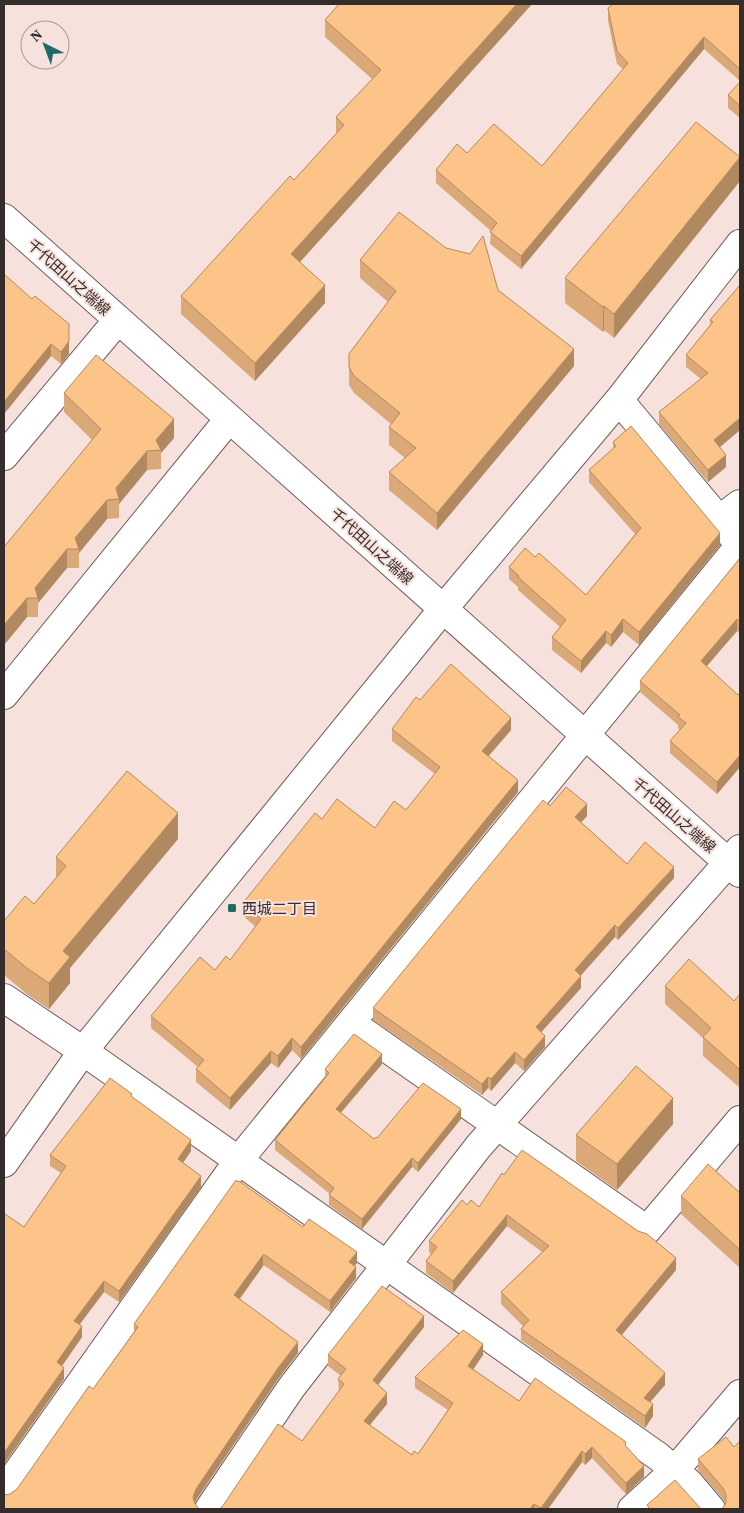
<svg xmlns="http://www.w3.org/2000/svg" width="744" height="1513" font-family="'Source Serif 4','Noto Sans JP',serif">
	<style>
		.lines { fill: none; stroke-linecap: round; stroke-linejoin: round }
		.minor-casing { stroke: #705d59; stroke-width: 30 }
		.tertiary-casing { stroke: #705d59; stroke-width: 30 }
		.minor { stroke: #fff; stroke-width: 28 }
		.tertiary { stroke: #fff; stroke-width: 28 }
		.wall { fill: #daa977 }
		.shaded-wall { fill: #b18961 }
		.building { fill: #fdc48a; stroke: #b18961 }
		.poi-dot { fill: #1d6a69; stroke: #f7e1dc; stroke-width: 2 }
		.labels { text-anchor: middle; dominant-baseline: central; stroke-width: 4; stroke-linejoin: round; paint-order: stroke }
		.street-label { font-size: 15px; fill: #352d2b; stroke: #f7e1dc }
		.poi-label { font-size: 15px; fill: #352d2b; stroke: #f7e1dc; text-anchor: start }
	</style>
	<rect width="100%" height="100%" fill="#f7e1dc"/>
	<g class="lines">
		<g class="minor-casing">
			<g id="minor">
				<polyline points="619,400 740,545"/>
				<polyline points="4,456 118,320"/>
				<polyline points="719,520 740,504"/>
				<polyline points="4,695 229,419"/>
				<polyline points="4,998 83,1051 659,1457 689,1483 711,1509"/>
				<polyline points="351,1023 647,1230 740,1120"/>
				<polyline points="4,1491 238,1161 740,545"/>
				<polyline points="209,1509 291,1388 478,1147 740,849"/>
				<polyline points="632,1509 675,1470 740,1394"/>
			</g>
		</g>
		<g class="tertiary-casing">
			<g id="tertiary">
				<polyline points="4,218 740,873"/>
				<polyline points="4,1163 83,1051 443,609 619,400 740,244"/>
			</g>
		</g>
		<use href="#minor" class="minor"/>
		<use href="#tertiary" class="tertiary"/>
	</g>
	<g class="wall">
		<polygon points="532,4 300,262 325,303 255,381 181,314 181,296 294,180 336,134 336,117 372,79 325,37 325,20"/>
		<polygon points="740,4 740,81 704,49 521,269 490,244 491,231 436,183 436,170 467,153 542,166 623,69 617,64 608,21 608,8"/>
		<polygon points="740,82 740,118 728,108 728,95"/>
		<polygon points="740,181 614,338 604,330 603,332 565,303 565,278"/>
		<polygon points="360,260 498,290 574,366 437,530 389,490 389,472 405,458 389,445 389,427 391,424 354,393 349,385 349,354 388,302 360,278"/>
		<polygon points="4,274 69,354 61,364 51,356 4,414"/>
		<polygon points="740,285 740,430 720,447 726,467 708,482 659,424 659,412 701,379 686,367 686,355 710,325 710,320"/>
		<polygon points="64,393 174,438 161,453 161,469 147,470 119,504 119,518 107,519 79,553 79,568 67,568 38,603 38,617 27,617 4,645 4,547 92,440 64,412"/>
		<polygon points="613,442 720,545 639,645 623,632 611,647 606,643 581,673 552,650 552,637 560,627 518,590 518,587 509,579 509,567 535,557 586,595 635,534 589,482 589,470 613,449"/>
		<polygon points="740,558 740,634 737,631 706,666 738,695 740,693 740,767 717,794 670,753 670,741 680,730 678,728 678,725 640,692 640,681"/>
		<polygon points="420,700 511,730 489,756 518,792 301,1059 292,1050 278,1068 271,1063 230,1110 196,1082 196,1069 198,1067 151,1028 151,1016 230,960 256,927 243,916 243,903 322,819 375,828 406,810 435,774 392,741 392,729"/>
		<polygon points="550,806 587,816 581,822 627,864 674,878 618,940 615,937 581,975 581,988 541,1032 545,1047 524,1071 515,1063 491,1091 488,1088 482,1095 373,1020 373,1008"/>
		<polygon points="178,839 70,968 70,983 49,1009 28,995 4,975 4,921 34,904 56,878 56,857"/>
		<polygon points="665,986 734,1001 740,994 740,1086 739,1087 703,1056 703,1038 665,1004"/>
		<polygon points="382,1064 341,1113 374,1139 461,1119 418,1172 412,1167 362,1229 329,1205 329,1195 330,1194 275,1150 275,1140 325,1077 325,1069"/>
		<polygon points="132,1098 191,1151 183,1163 201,1187 119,1302 104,1292 79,1324 82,1337 62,1366 64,1379 4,1464 4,1215 24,1227 61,1173 50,1166 50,1155"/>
		<polygon points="673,1124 617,1190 576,1161 576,1135"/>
		<polygon points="502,1173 676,1270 621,1335 665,1385 650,1402 653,1416 645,1428 521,1340 521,1329 523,1326 501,1304 501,1292 542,1252 507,1226 453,1293 426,1273 426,1261 431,1254 429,1252 429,1241 467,1205 479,1207"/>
		<polygon points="740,1192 740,1268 681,1214 681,1196 740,1193"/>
		<polygon points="303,1227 357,1263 354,1266 356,1278 330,1312 265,1266 263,1266 240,1299 298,1353 278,1379 196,1500 195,1504 10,1494 17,1489 93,1389 134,1332 134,1324"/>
		<polygon points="424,1327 378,1385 387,1404 370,1425 412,1455 418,1454 448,1410 415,1388 415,1377 483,1355 473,1369 519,1401 626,1447 644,1477 626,1494 592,1458 585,1465 582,1462 548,1509 219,1509 302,1441 339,1391 338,1379 341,1376 328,1366 328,1355"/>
		<polygon points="740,1441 725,1504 723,1499 698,1470 698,1459 734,1447"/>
	</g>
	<g class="shaded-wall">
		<polygon points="517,4 532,4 291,272 291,254"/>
		<polygon points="704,37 704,49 521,269 521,256"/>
		<polygon points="740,157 740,181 614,338 614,314"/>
		<polygon points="325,285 325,303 255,381 255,363"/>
		<polygon points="604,306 604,330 603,332 603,307"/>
		<polygon points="69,341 69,354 61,364 61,352"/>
		<polygon points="51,344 51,356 4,414 4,402"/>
		<polygon points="574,349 574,366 437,530 437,513"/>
		<polygon points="740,418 740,430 714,452 714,440"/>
		<polygon points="174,419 174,438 161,453 161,450 156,440"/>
		<polygon points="147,451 147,470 119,504 119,499 116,488"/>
		<polygon points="726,455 726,467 708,482 708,470"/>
		<polygon points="107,500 107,519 79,553 79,549 75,538"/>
		<polygon points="720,533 720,545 639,645 639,632"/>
		<polygon points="67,549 67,568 38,603 38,598 35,588"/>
		<polygon points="27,598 27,617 4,645 4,625"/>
		<polygon points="623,619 623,632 611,647 611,635"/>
		<polygon points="737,619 737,631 701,673 701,661"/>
		<polygon points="606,631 606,643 581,673 581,661"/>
		<polygon points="511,718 511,730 482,763 482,751"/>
		<polygon points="740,755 740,767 717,794 717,782"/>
		<polygon points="518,780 518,792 301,1059 301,1047"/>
		<polygon points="587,804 587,816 575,829 575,817"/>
		<polygon points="178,813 178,839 70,968 70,983 49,1009 49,983 63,951"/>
		<polygon points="674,867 674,878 618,940 618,928"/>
		<polygon points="615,925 615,937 575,982 575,970"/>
		<polygon points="581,976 581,988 536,1038 536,1027"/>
		<polygon points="545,1036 545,1047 524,1071 524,1060"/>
		<polygon points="292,1038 292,1050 278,1068 278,1056"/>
		<polygon points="271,1051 271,1063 230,1110 230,1098"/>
		<polygon points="515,1052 515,1063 491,1091 491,1079"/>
		<polygon points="382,1054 382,1064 336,1118 336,1109"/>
		<polygon points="740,1067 740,1086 739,1087 739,1069"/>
		<polygon points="488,1077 488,1088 482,1095 482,1084"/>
		<polygon points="673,1098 673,1124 617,1190 617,1164"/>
		<polygon points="461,1109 461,1119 418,1172 418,1163"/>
		<polygon points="191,1140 191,1151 178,1170 178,1159"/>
		<polygon points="412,1158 412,1167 362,1229 362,1219"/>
		<polygon points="201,1176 201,1187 119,1302 119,1291"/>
		<polygon points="507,1215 507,1226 453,1293 453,1281"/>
		<polygon points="357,1252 357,1263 349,1273 349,1262"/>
		<polygon points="263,1255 263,1266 234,1306 234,1295"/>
		<polygon points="676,1258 676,1270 616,1342 616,1330"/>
		<polygon points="356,1267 356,1278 330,1312 330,1301"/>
		<polygon points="104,1281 104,1292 74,1332 74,1321"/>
		<polygon points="424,1316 424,1327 373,1391 373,1380"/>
		<polygon points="82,1326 82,1337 57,1373 57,1362"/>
		<polygon points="298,1342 298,1353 278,1379 196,1500 193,1508 193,1497 196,1489 278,1368"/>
		<polygon points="483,1344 483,1355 468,1377 468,1366"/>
		<polygon points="64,1368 64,1379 4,1464 4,1453"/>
		<polygon points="665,1373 665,1385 644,1409 644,1398"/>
		<polygon points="387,1393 387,1404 364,1432 364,1421"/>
		<polygon points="653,1404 653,1416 645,1428 645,1416"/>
		<polygon points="592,1447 592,1458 585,1465 585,1454"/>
		<polygon points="582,1451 582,1462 548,1509 541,1509"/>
		<polygon points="644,1466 644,1477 626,1494 626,1483"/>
		<polygon points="534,1504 534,1509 530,1509"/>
	</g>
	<g class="building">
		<polygon points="339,4 517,4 291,254 325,285 255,363 181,296 290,176 294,180 344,125 336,117 381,70 325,20"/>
		<polygon points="613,4 740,4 740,69 704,37 521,256 490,232 497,223 436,170 457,144 467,153 494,124 542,166 628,63 617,51 608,8"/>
		<polygon points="740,82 740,106 728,95"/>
		<polygon points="696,122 740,157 614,314 604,306 603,307 565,278"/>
		<polygon points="399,212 446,248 470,254 483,236 498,290 574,349 437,513 389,472 416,448 389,427 400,413 354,376 349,367 349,354 396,291 360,260"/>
		<polygon points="4,274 32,299 35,296 69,324 69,341 61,352 51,344 4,402"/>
		<polygon points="740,285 740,418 714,440 726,455 708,470 659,412 708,373 686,355 713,322 710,320"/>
		<polygon points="96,355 174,419 156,440 161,450 147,451 116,488 119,499 107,500 75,538 79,549 67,549 35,588 38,598 27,598 4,625 4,547 101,429 64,393"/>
		<polygon points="631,426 720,533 639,632 623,619 611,635 606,631 581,661 552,637 566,620 518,577 519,576 509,567 525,548 535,557 539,553 586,595 641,528 589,470 616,446 613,442"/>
		<polygon points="740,558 740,622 737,619 701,661 738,695 740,693 740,755 717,782 670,741 686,723 678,717 680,715 640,681"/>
		<polygon points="451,664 511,718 482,751 518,780 301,1047 292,1038 278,1056 271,1051 230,1098 196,1069 204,1060 151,1016 200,957 215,970 226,956 230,960 261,919 243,903 315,813 322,819 337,799 375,828 394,801 406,810 440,767 392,729 416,697 420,700"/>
		<polygon points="127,771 178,813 63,951 70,957 49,983 28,969 4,949 4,921 25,896 34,904 66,866 56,857"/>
		<polygon points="566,787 587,804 575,817 627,864 645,842 674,867 618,928 615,925 575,970 581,976 536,1027 545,1036 524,1060 515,1052 491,1079 488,1077 482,1084 373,1008 543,800 550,806"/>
		<polygon points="689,959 734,1001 740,994 740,1067 739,1069 703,1037 711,1028 665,986"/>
		<polygon points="354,1034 382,1054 336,1109 374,1139 376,1137 377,1138 423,1083 461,1109 418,1163 412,1158 362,1219 329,1195 334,1188 275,1140 329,1073 325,1069"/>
		<polygon points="636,1066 673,1098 617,1164 576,1135"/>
		<polygon points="110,1078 132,1094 131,1096 191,1140 178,1159 201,1176 119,1291 104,1281 74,1321 82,1326 57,1362 64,1368 4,1453 4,1215 5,1214 24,1227 66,1166 50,1155"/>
		<polygon points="522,1150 638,1231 647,1234 676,1258 616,1330 665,1373 644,1398 653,1404 645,1416 521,1329 529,1320 501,1292 549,1246 507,1215 453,1281 426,1261 437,1247 429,1241 462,1200 467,1205 471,1200 479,1207 502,1173 504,1175"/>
		<polygon points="708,1164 740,1193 740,1192 740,1250 681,1196"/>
		<polygon points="236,1180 238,1182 239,1181 303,1227 309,1219 357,1252 349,1262 356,1267 330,1301 265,1255 263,1255 234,1295 298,1342 278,1368 196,1489 193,1497 195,1504 199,1509 4,1509 4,1495 10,1494 17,1489 89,1386 93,1389 138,1327 134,1324"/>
		<polygon points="382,1286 424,1316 373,1380 387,1393 364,1421 412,1455 414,1451 418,1454 453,1403 415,1377 463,1330 483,1344 468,1366 519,1401 535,1378 626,1442 625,1445 644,1466 626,1483 592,1447 585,1454 582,1451 541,1508 534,1504 530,1509 219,1509 222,1507 278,1424 302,1441 344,1384 338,1379 346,1369 328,1355"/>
		<polygon points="726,1437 734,1447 740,1441 740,1509 722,1509 726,1503 726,1495 723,1488 698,1459"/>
		<polygon points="675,1480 701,1509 647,1509 649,1508 647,1505"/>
	</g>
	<rect class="poi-dot" x="227" y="903" width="10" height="10" rx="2.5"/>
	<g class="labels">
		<g class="street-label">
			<text transform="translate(69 277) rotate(42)">千代田山之端線</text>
			<text transform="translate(372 546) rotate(42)">千代田山之端線</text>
			<text transform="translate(674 815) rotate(41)">千代田山之端線</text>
		</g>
		<g class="poi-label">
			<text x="242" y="908">西城二丁目</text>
		</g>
	</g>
	<rect width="744" height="1513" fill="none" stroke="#352d2b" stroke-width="10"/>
	<g transform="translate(45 45) rotate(318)"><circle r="24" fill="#f7e1dc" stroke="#a99995"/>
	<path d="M0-4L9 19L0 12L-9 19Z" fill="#1d6a69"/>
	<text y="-8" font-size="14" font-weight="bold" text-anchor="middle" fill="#352d2b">N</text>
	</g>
</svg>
